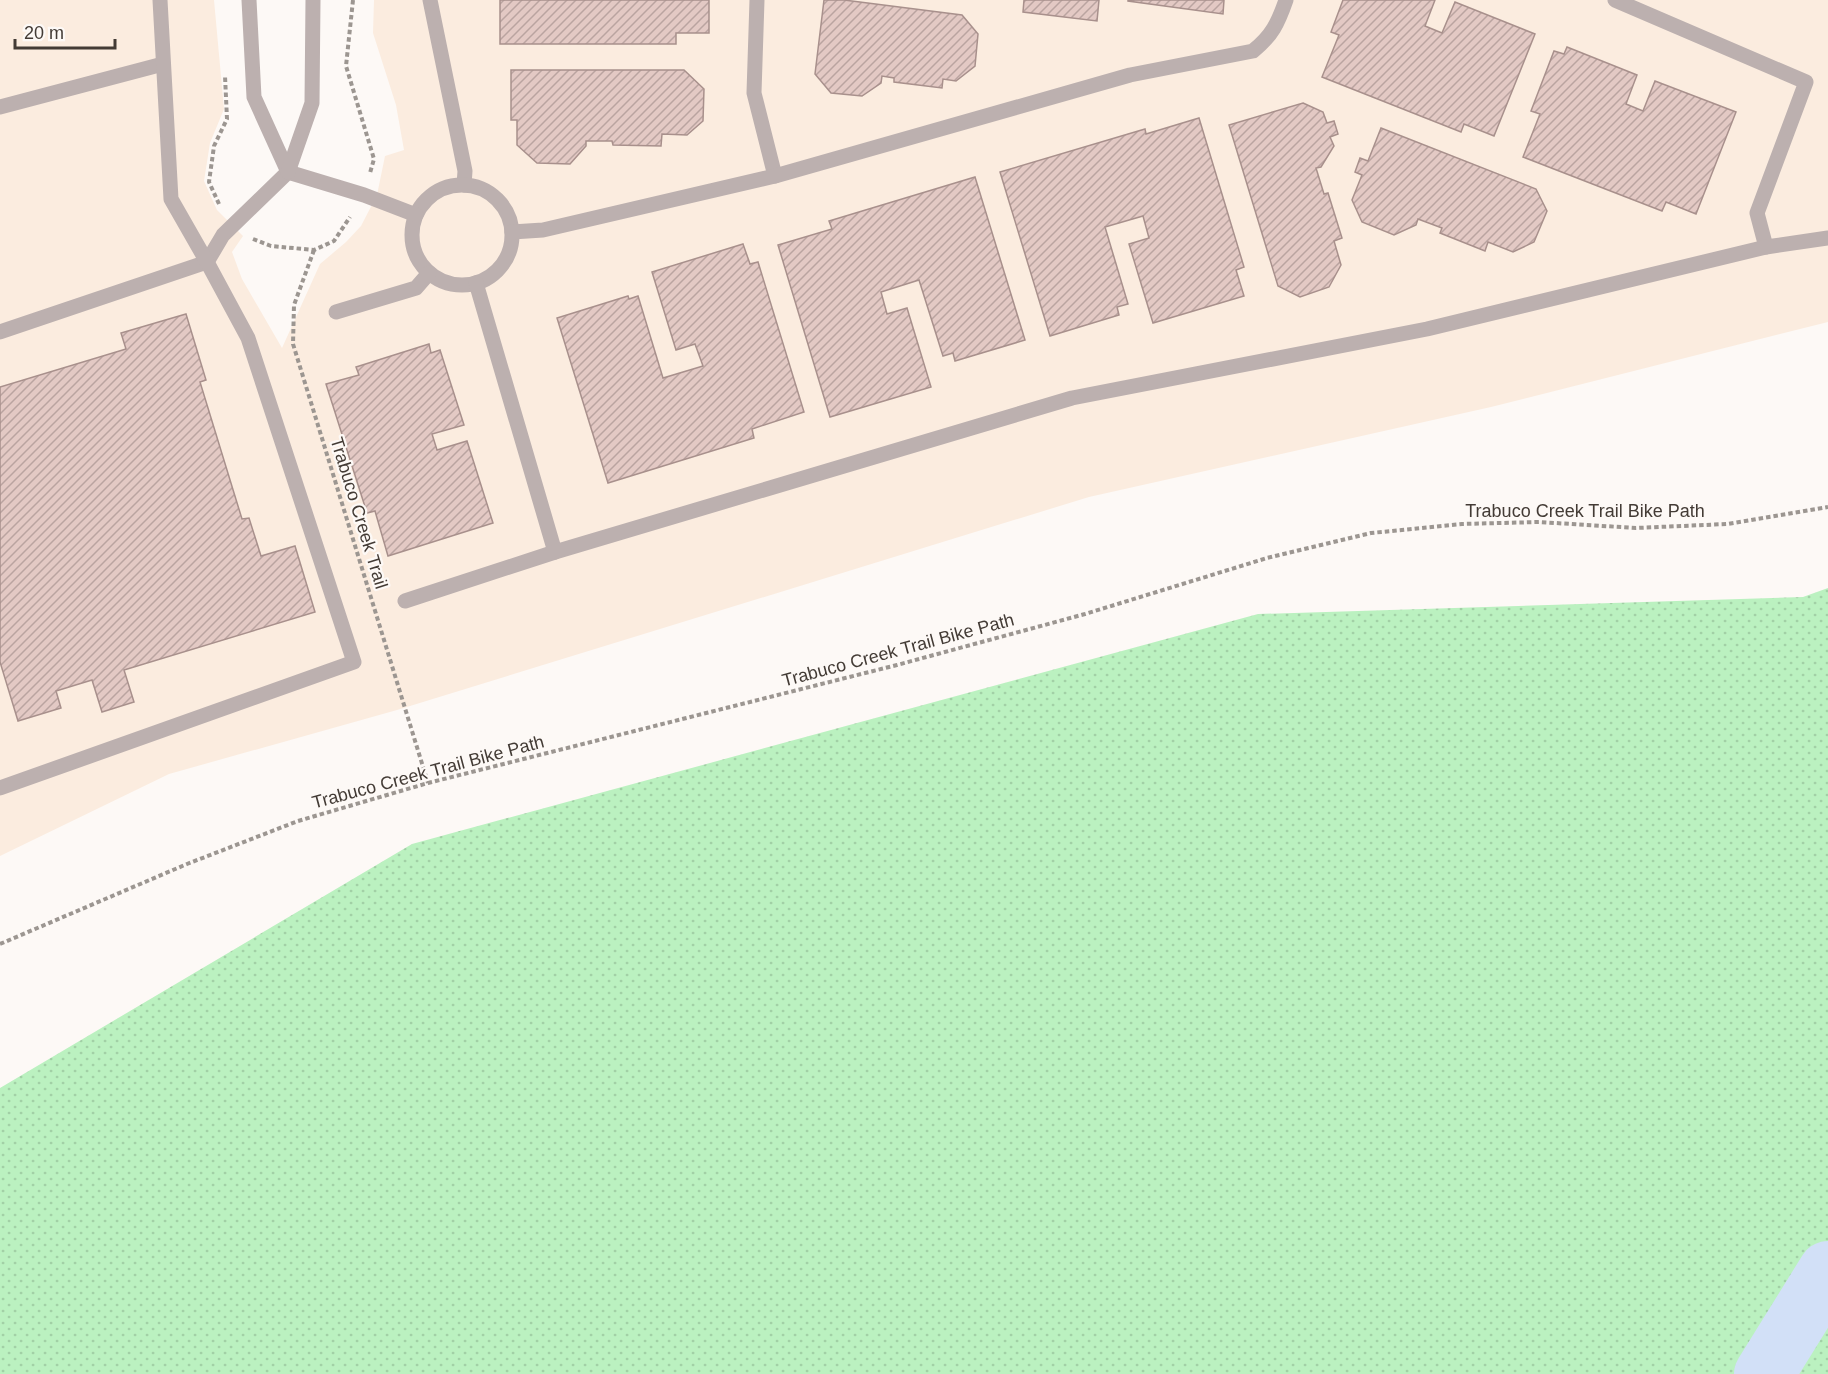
<svg xmlns="http://www.w3.org/2000/svg" width="1828" height="1374" font-family="Arial,sans-serif">
	<style>
		.built { fill: #fbecdf }
		.green { fill: url(#green-dots) }
		.lines { fill: none; stroke-linecap: round; stroke-linejoin: round }
		.river { stroke: #d2e0f7; stroke-width: 60 }
		.building { fill: url(#building-hatch); stroke: #a8908c; stroke-width: 1.5 }
		.path { stroke: #9c9691; stroke-width: 4; stroke-dasharray: 4.5 3; stroke-linecap: butt }
		.lane { stroke: #bcb0af; stroke-width: 15 }
		.street { stroke: #bcb0af; stroke-width: 15 }
		.labels { text-anchor: middle; dominant-baseline: central; stroke-width: 4.5; stroke-linejoin: round; paint-order: stroke }
		.street-label { font-size: 18px; fill: #433b35; stroke: #fdf9f6 }
	</style>
	<defs>
		<pattern id="green-dots" width="8" height="8" patternUnits="userSpaceOnUse" patternTransform="scale(1.5)"><rect width="8" height="8" fill="#bbf1c0"/><path d="M2 2h.1M6 6h.1" fill="none" stroke="#a2d0a6" stroke-width="1.8" stroke-linecap="round"/></pattern>
		<pattern id="building-hatch" width="6" height="6" patternUnits="userSpaceOnUse" patternTransform="scale(1.5)"><rect width="6" height="6" fill="#e3c9c4"/><path d="M-1 1l2-2M0 6l6-6M5 7l2-2" fill="none" stroke="#baa4a0"/></pattern>
	</defs>
	<rect width="100%" height="100%" fill="#fdf9f6"/>
	<polygon class="built" points="0,0 214,0 224,109 210,143 204,181 217,210 243,236 232,252 242,279 282,348 320,264 346,242 361,226 377,195 385,156 404,150 396,105 373,33 374,0 1828,0 1828,322 1491,407 1089,497 397,710 169,774 0,856"/>
	<polygon class="green" points="1828,588 1828,1374 0,1374 0,1088 412,844 1258,614 1803,597"/>
	<g class="lines">
		<polyline class="river" points="1764,1374 1828,1271"/>
	</g>
	<g class="building">
		<polygon points="500,0 709,0 709,33 676,33 676,44 500,44"/>
		<polygon points="824,0 844,0 962,15 978,34 975,66 956,81 943,79 942,88 894,82 894,78 882,76 881,83 862,96 831,93 815,74"/>
		<polygon points="1024,0 1099,0 1097,21 1023,12"/>
		<polygon points="1128,0 1224,0 1223,14 1128,1"/>
		<polygon points="1343,0 1435,0 1425,26 1442,33 1455,2 1535,34 1494,136 1464,124 1461,132 1322,77 1339,35 1331,32"/>
		<polygon points="1567,47 1637,75 1626,104 1643,111 1655,81 1736,112 1696,214 1666,202 1662,211 1523,157 1540,114 1531,111 1554,51 1564,54"/>
		<polygon points="511,70 684,70 704,89 703,121 687,135 662,134 661,146 613,145 612,141 586,141 586,146 570,164 537,163 517,145 517,120 511,120"/>
		<polygon points="1303,103 1323,112 1327,123 1334,121 1338,134 1330,137 1334,146 1321,167 1316,168 1324,194 1328,193 1342,238 1334,241 1341,265 1329,287 1300,297 1278,286 1229,125"/>
		<polygon points="1199,118 1244,267 1236,270 1244,296 1153,323 1129,244 1149,238 1143,216 1105,227 1128,304 1117,307 1119,315 1050,336 1000,172 1145,129 1146,134"/>
		<polygon points="1381,128 1536,189 1547,211 1534,242 1513,252 1488,242 1485,251 1440,233 1442,228 1418,219 1416,225 1394,235 1362,222 1352,200 1362,175 1355,172 1360,158 1368,161"/>
		<polygon points="975,177 1025,340 955,361 953,353 943,356 919,280 881,292 887,314 907,308 931,387 830,417 778,245 832,229 829,221"/>
		<polygon points="743,244 750,264 758,262 804,412 752,429 754,438 608,483 557,318 628,296 629,299 638,296 663,378 703,366 695,344 676,350 652,272"/>
		<polygon points="186,314 206,380 200,382 242,519 249,518 261,556 295,546 315,612 124,670 134,702 102,712 92,680 56,691 61,708 18,721 0,662 0,387 126,349 121,333"/>
		<polygon points="429,344 431,353 440,350 464,425 432,434 437,450 467,441 493,523 388,556 375,511 367,513 326,384 359,375 356,367"/>
	</g>
	<g class="lines">
		<g class="path">
			<polyline points="353,0 346,66 374,159 370,173"/>
			<polyline points="219,204 209,182 214,146 227,119 225,76"/>
			<polyline points="253,239 271,246 314,250 334,241 350,217"/>
			<polyline points="314,250 294,305 293,344 428,783"/>
			<polyline points="0,944 187,864 298,821 428,783 897,665 1085,614 1267,558 1371,533 1462,524 1539,522 1636,528 1727,524 1828,507"/>
		</g>
		<g class="lane">
			<polyline points="430,0 465,171 464,185"/>
			<polyline points="757,0 754,93 775,176"/>
			<polyline points="1615,0 1806,82 1757,213 1766,247"/>
			<polyline points="0,107 163,64"/>
			<circle cx="462" cy="235" r="50"/>
			<path d="M512 232 543 230 775 176 1130 75 1253 51C1272 36 1278 23 1286 0"/>
			<polyline points="476,283 555,552"/>
			<polyline points="336,312 416,288 429,273"/>
			<polyline points="0,332 207,262 223,235 288,172 364,195 416,215"/>
			<polyline points="405,601 555,552 1072,398 1427,329 1766,247 1828,238"/>
			<polyline points="0,788 354,662 248,338 207,262 171,199 160,0"/>
		</g>
		<g class="street">
			<polyline points="249,0 254,97 288,172"/>
			<polyline points="288,172 312,103 313,0"/>
		</g>
	</g>
	<g class="labels">
		<g class="street-label">
			<text x="1585" y="511">Trabuco Creek Trail Bike Path</text>
			<text transform="translate(359 513) rotate(73)">Trabuco Creek Trail</text>
			<text transform="translate(898 650) rotate(-15)">Trabuco Creek Trail Bike Path</text>
			<text transform="translate(428 772) rotate(-15)">Trabuco Creek Trail Bike Path</text>
		</g>
	</g>
	<path d="M15 39v9h100v-9" fill="none" stroke="#433b35" stroke-width="3"/>
	<text x="24" y="39" font-size="18" fill="#433b35" stroke="#fdf9f6" stroke-width="4.5" paint-order="stroke">20 m</text>
</svg>
